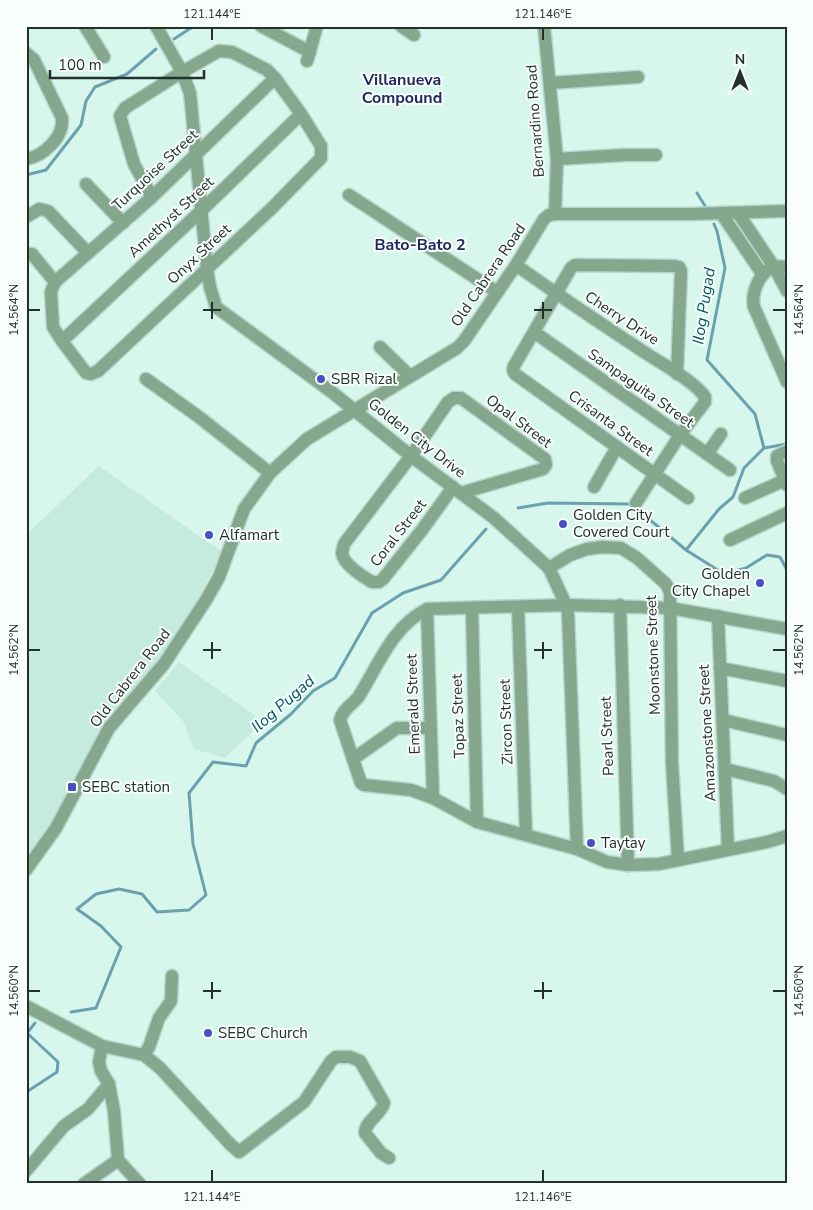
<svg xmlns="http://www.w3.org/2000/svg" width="813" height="1210" font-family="'Nunito Sans',sans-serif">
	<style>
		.built { fill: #c5ebde }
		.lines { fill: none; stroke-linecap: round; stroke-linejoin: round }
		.stream { stroke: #6ba1ae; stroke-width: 3 }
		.minor-casing { stroke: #b8d3c9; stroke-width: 15 }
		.minor { stroke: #84a78e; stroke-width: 12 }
		.ticks { fill: none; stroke: #24302c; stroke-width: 2 }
		.poi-dot { fill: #4650c5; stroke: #f8fefb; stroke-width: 2 }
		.labels { text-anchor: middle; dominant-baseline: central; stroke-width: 4; stroke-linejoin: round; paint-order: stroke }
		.street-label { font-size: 15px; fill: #24302c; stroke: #f8fefb }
		.poi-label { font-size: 15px; fill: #24302c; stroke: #f8fefb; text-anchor: start }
		.neighbourhood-label { font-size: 16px; font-weight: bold; fill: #222861; stroke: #f8fefb }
		.water-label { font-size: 16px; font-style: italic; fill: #015563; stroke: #f8fefb }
		.neatline { fill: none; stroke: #24302c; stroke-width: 2 }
		.ticks-label { font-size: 12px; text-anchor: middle; fill: #24302c }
	</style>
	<rect width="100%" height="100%" fill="#d8f7ec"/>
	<g class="built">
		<polygon points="99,466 222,552 188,618 141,684 46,834 26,862 26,535"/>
		<polygon points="179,662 257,717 252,732 225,758 194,749 183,721 155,691"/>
	</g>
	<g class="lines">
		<g class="stream">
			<polyline points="174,39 194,26"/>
			<polyline points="26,175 46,170 81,125 86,101 95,87 127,74 156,49"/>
			<polyline points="697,193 707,209"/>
			<polyline points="764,448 787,444"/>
			<polyline points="518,508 548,503 631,504 686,550 719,509 733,497 744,468 764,448 755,414 707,360 725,268 717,231 714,224"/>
			<polyline points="686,550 724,574 746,568 767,555 780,557 787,570"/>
			<polyline points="71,1012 96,1008 121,947 101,926 77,909 96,894 119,889 142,894 157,912 189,910 206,895 193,844 189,793 213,762 246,766 256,743 291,714 313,691 335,678 372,613 403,593 441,580 486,529"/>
			<polyline points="26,1091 28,1091 57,1072 58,1062 27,1033 35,1023"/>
		</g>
		<g class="minor-casing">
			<g id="minor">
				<polyline points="85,26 104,57"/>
				<polyline points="156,26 182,72 190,93 207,269 210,287 216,307 333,393 411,456 494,518 549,568 566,605 568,613 577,849"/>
				<polyline points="261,26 310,52"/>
				<polyline points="401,26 414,35"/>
				<polyline points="544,26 557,159 555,214"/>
				<path d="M26 53 34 60 62 118C64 137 44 156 26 159"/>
				<polyline points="307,61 317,26"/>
				<polyline points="550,83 638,77"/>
				<polyline points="557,159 625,155 656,155"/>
				<polyline points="86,184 123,223"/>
				<polyline points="349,195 497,292"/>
				<polyline points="152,197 134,164 120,116 125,108 182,72 219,51 232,52 267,70 275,78 301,114 321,146 321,158 272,208 98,371 91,374 86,373 62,341 53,327 51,292 55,282 152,197 275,78"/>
				<polyline points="721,213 763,275"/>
				<polyline points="738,213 774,267 787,291"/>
				<polyline points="28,216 39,209 48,211 88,253"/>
				<polyline points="26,254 32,254 55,282"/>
				<path d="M516 265C559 296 603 325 647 354 663 364 695 382 705 397V402L680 435 636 503"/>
				<path d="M787 267C783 267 778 266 774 267 759 271 751 294 754 307L787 382"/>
				<polyline points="534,332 730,470"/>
				<polyline points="62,341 202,210 301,114"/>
				<polyline points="380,347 410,376"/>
				<polyline points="677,374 681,271 679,267 675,266 575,265 571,268 514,366 513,370 515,374 688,498"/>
				<polyline points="146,379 199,417 270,473"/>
				<polyline points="787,451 777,456 777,461 787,485"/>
				<polyline points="707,454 721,434"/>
				<path d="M453 487 422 530 383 579 379 582H372C363 577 343 564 342 553 342 552 344 545 344 544L411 456 448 402 454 398H461L545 459 546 465 543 469 461 493"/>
				<polyline points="594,487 617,447"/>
				<polyline points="745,498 785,480"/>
				<polyline points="730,540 787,513"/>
				<polyline points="549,568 570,555 587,549 602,547 621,548 637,558 666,584 670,592 672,763 678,860"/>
				<polyline points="620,605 628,865"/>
				<polyline points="518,607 526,835"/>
				<polyline points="427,609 433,798"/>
				<polyline points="472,609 477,822"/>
				<polyline points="718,616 728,849"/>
				<path d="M787 629 670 608 566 605 427 609C392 627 379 664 359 696 353 705 343 708 340 720L361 783 364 785 411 790 433 798 477 822 577 849 607 862 628 865 659 864 767 842 787 836"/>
				<polyline points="720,668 787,681"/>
				<polyline points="723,720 787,735"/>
				<polyline points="353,759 397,728 430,728"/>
				<polyline points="725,769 774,781 787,789"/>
				<polyline points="26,870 56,828 109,728 164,664 206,600 219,577 244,509 270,473 307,439 457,348 464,341 516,265 544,219 549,215 555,214 691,214 787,211"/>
				<path d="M26 1006 102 1046 144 1055 160 1068 229 1143 239 1152 304 1102 331 1061 336 1057H350L360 1061 384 1103C381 1115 365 1121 365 1133L381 1153 389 1158"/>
				<polyline points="102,1046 99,1062 101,1071 109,1084 114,1111 118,1160 140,1184"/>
				<polyline points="144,1055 149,1047 159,1018 171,1001 172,976"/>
				<polyline points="26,1171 64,1126 88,1109 109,1084"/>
				<polyline points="84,1184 118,1160"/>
			</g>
		</g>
		<use href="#minor" class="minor"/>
	</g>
	<path class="ticks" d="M212 28V40M543 28V40M212 302V319M543 302V319M28 310H40M203 310H221M534 310H552M773 310H786M212 642V659M543 642V659M28 650H40M203 650H221M534 650H552M773 650H786M212 982V999M543 982V999M28 991H40M203 991H221M534 991H552M773 991H786M212 1170V1182M543 1170V1182"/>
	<g class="poi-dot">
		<circle cx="321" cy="379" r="5"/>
		<circle cx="563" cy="524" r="5"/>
		<circle cx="209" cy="535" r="5"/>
		<circle cx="760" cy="583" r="5"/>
		<rect x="67" y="782" width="10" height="10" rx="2.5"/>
		<circle cx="591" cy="843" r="5"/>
		<circle cx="208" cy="1033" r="5"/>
	</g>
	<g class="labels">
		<g class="street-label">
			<text transform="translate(535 121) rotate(-94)">Bernardino Road</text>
			<text transform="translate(155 170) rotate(-43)">Turquoise Street</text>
			<text transform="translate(171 217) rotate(-43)">Amethyst Street</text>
			<text transform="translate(199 254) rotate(-43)">Onyx Street</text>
			<text transform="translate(488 275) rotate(-56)">Old Cabrera Road</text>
			<text transform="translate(622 318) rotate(33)">Cherry Drive</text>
			<text transform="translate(641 388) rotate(35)">Sampaguita Street</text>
			<text transform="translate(519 421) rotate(37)">Opal Street</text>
			<text transform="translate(611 423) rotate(36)">Crisanta Street</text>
			<text transform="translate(417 438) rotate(38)">Golden City Drive</text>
			<text transform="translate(398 533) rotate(-52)">Coral Street</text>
			<text transform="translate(653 655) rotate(-92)">Moonstone Street</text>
			<text transform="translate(130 678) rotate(-52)">Old Cabrera Road</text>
			<text transform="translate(413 704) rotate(-92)">Emerald Street</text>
			<text transform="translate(458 716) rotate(-92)">Topaz Street</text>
			<text transform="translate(506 722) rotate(-92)">Zircon Street</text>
			<text transform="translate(707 733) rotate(-93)">Amazonstone Street</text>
			<text transform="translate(607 736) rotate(-92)">Pearl Street</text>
		</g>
		<g class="poi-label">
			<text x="331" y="379">SBR Rizal</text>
			<text x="573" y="515">Golden City<tspan x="573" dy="17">Covered Court</tspan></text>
			<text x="219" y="535">Alfamart</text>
			<text x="750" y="574" text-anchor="end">Golden<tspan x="750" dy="17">City Chapel</tspan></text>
			<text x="82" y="787">SEBC station</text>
			<text x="601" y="843">Taytay</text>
			<text x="218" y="1033">SEBC Church</text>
		</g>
		<g class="neighbourhood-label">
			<text x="402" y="80">Villanueva<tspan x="402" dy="18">Compound</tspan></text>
			<text x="420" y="245">Bato-Bato 2</text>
		</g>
		<g class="water-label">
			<text transform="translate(704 306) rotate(-81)">Ilog Pugad</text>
			<text transform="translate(283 704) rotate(-41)">Ilog Pugad</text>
		</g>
	</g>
	<rect width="813" height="1210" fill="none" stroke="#f8fefb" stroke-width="55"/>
	<g transform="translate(740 72)" stroke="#f8fefb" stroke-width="4" paint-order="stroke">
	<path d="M0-4L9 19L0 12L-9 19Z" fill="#24302c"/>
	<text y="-8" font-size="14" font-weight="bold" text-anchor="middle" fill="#24302c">N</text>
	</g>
	<path d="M50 70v8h154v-8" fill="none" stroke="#24302c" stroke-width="2.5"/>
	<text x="58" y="70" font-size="15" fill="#24302c" stroke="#f8fefb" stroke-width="4" paint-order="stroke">100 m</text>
	<rect x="28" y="28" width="758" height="1154" class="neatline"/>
	<g class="ticks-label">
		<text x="212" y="18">121.144°E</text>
		<text x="543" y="18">121.146°E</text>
		<text transform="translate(14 310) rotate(-90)" y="4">14.564°N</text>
		<text transform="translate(799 310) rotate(-90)" y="4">14.564°N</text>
		<text transform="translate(14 650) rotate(-90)" y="4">14.562°N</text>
		<text transform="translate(799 650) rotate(-90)" y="4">14.562°N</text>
		<text transform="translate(14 991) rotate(-90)" y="4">14.560°N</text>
		<text transform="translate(799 991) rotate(-90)" y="4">14.560°N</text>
		<text x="212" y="1201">121.144°E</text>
		<text x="543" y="1201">121.146°E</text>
	</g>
</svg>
